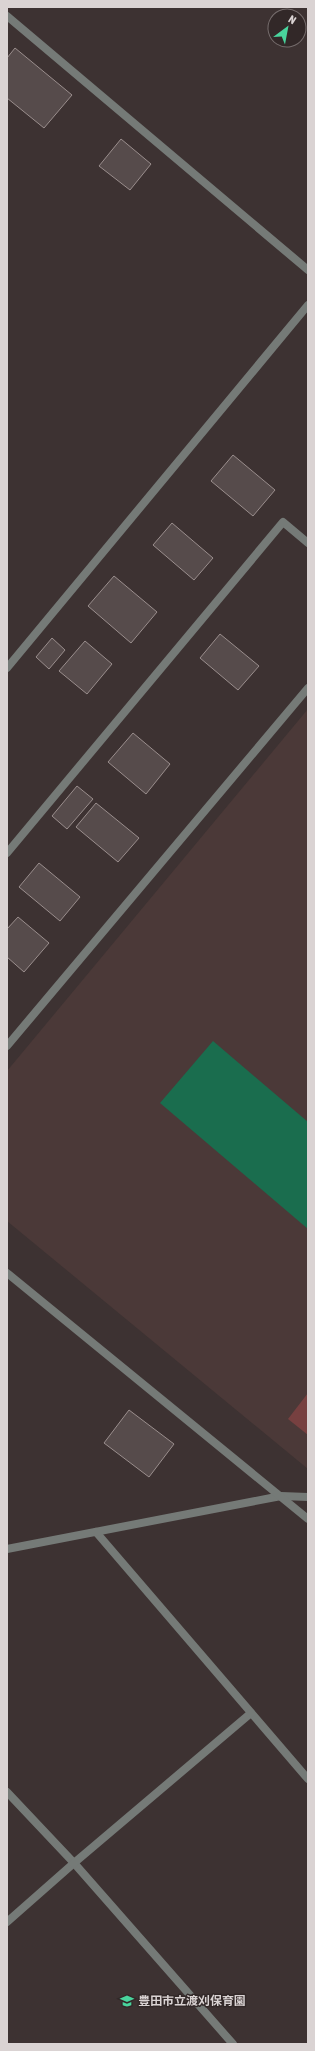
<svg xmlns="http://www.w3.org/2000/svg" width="315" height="2051" font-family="'Asap Condensed','Noto Sans JP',sans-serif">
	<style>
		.built { fill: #4b3938 }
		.green { fill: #774040 }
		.water { fill: #1a6d4e }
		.building { fill: #564b4b; stroke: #9a8e8d }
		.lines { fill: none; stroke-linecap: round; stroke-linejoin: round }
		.minor { stroke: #757a77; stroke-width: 8 }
		.tertiary { stroke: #757a77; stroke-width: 8 }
		.labels { text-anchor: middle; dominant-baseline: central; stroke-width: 3; stroke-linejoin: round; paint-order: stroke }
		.poi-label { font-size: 12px; font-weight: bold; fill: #dad3d3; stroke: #322828; text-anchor: start }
	</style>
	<rect width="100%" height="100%" fill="#3d3232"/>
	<polygon class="built" points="308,709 308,1469 7,1221 7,1071"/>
	<polygon class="green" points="308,1393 308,1435 288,1419"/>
	<polygon class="water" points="213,1041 308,1122 308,1229 160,1103"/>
	<g class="building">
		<polygon points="15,48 72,95 44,128 7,98 7,58"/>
		<polygon points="121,139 151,164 130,190 99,166"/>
		<polygon points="233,455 275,490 253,516 211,481"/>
		<polygon points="172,523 213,558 194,580 153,545"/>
		<polygon points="114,576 157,612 131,643 88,606"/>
		<polygon points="220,634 259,666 238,690 200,658"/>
		<polygon points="52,638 65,650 49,669 36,657"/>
		<polygon points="85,641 112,664 87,694 59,671"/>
		<polygon points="133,733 170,764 146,794 108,762"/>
		<polygon points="77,786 93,799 67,829 52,816"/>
		<polygon points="96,803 139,838 118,862 76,827"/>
		<polygon points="39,863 80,897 60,921 19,887"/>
		<polygon points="18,917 49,943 24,972 7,957 7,929"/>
		<polygon points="129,1410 174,1444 149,1477 104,1443"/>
	</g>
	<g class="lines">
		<g class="minor">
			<polyline points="7,16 308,270"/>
			<polyline points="7,668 308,305"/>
			<polyline points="7,853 283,522 308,543"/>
			<polyline points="7,1046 308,688"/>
			<polyline points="96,1532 308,1779"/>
			<polyline points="7,1549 281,1496 308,1497"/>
			<polyline points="7,1792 74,1863 233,2044"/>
			<polyline points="7,1922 74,1863 251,1713"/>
		</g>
		<polyline class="tertiary" points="7,1273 308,1519"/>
	</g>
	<defs>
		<g id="school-bare" transform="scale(1.08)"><path d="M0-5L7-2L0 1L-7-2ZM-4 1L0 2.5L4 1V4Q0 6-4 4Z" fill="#49d49d" stroke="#322828" stroke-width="2.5" paint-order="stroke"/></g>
	</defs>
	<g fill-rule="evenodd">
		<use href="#school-bare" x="127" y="2001"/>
	</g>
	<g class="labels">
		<g class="poi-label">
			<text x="138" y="2001">豊田市立渡刈保育園</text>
		</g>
	</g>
	<rect width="315" height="2051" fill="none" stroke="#dad3d3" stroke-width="16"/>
	<g transform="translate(287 28) rotate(32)"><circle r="19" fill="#322828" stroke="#756c6c"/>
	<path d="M0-3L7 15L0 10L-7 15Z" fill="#49d49d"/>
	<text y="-6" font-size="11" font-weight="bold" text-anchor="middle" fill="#dad3d3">N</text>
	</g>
</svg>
